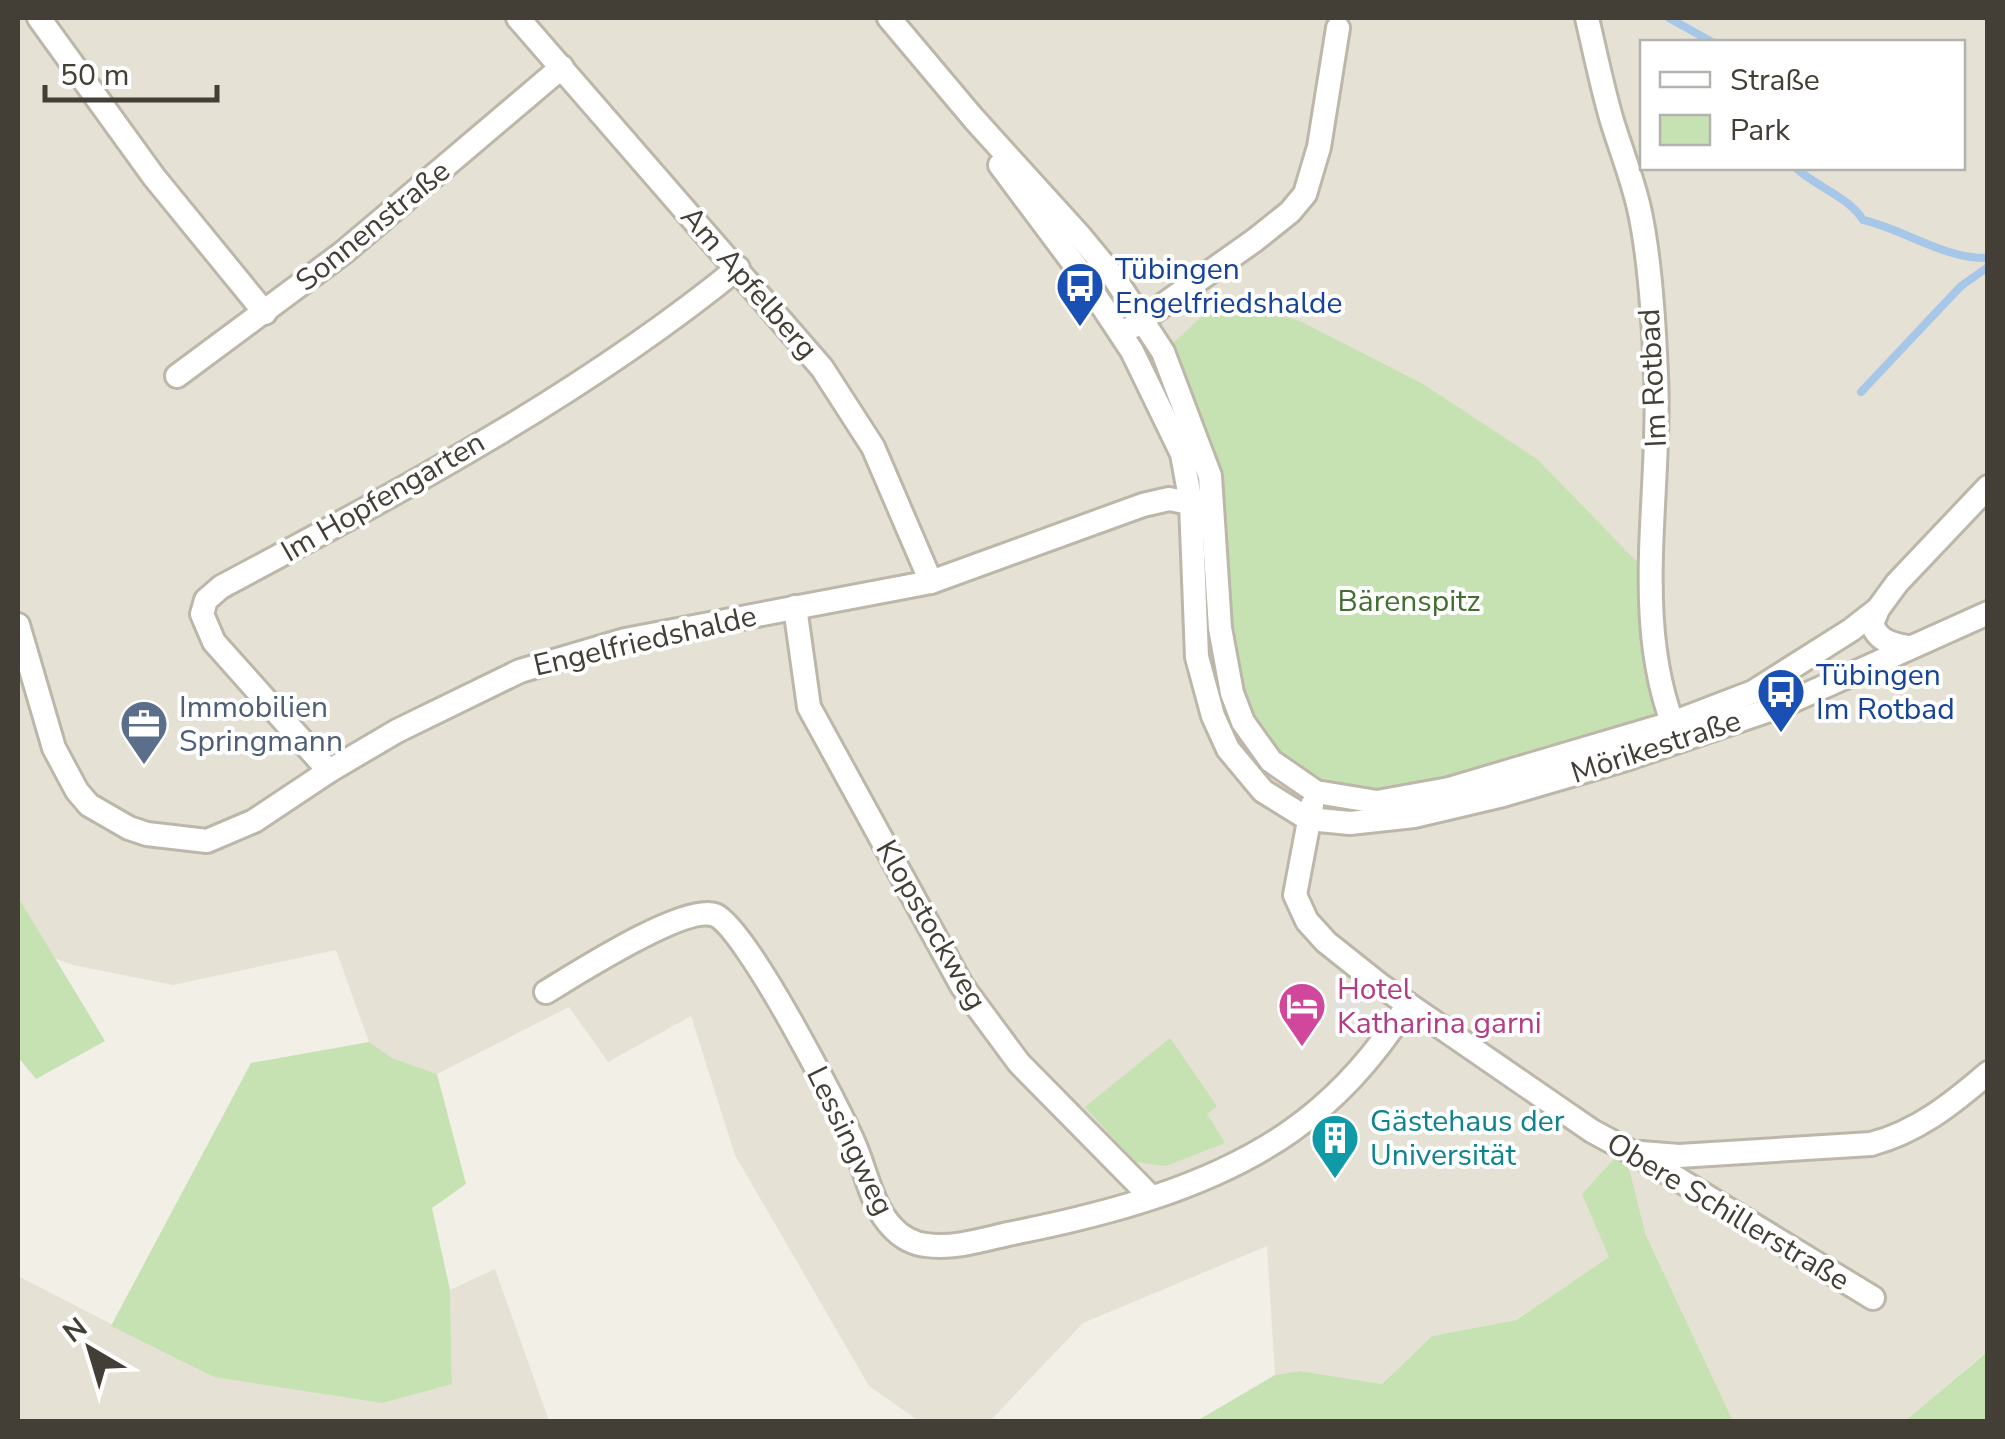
<svg xmlns="http://www.w3.org/2000/svg" width="2005" height="1439" font-family="'Nunito Sans',sans-serif">
	<style>
		.residential { fill: #e5e1d4; fill-rule: evenodd }
		.green { fill: #c7e2b2 }
		.parking { fill: #e2e1de }
		.lines { fill: none; stroke-linecap: round; stroke-linejoin: round }
		.stream { stroke: #a7c7e9; stroke-width: 8 }
		.street-casing { stroke: #bcb7a9; stroke-width: 28 }
		.street { stroke: #fff; stroke-width: 22 }
		.labels { text-anchor: middle; dominant-baseline: central; stroke-width: 8; stroke-linejoin: round; paint-order: stroke }
		.street-label { font-size: 30px; fill: #433f36; stroke: #fff }
		.transit-label { font-size: 30px; fill: #164399; stroke: #fff; text-anchor: start }
		.park-label { font-size: 30px; fill: #416f2f; stroke: #fff }
		.service-label { font-size: 30px; fill: #4e5e75; stroke: #fff; text-anchor: start }
		.hotel-label { font-size: 30px; fill: #b23c85; stroke: #fff; text-anchor: start }
		.culture-label { font-size: 30px; fill: #0d838f; stroke: #fff; text-anchor: start }
	</style>
	<rect width="100%" height="100%" fill="#f1efe6"/>
	<g class="residential">
		<path d="M18 18H1987V1351L1905 1421H1733L1645 1233 1515 1320 1432 1336 1382 1384 1300 1371 1275 1375 1267 1246 1083 1323 990 1421H919L869 1386 735 1155 691 1016 608 1062 569 1007 437 1074 392 1058 369 1042 336 950 173 985 73 965 54 958 18 897ZM1642 42H1962V168H1642Z"/>
		<polygon points="495,1269 549,1421 18,1421 18,1276 214,1377 452,1384 450,1290"/>
	</g>
	<g class="green">
		<polygon points="1221,299 1300,321 1423,384 1537,459 1645,570 1672,723 1449,789 1316,792 1243,722 1212,510 1163,352"/>
		<polygon points="18,897 105,1041 36,1079 18,1057"/>
		<polygon points="1170,1038 1217,1106 1207,1114 1225,1143 1166,1166 1135,1162 1085,1107"/>
		<polygon points="369,1042 392,1058 437,1074 466,1184 432,1208 450,1290 452,1384 382,1403 214,1377 111,1326 251,1063"/>
		<polygon points="1624,1148 1645,1233 1733,1421 1195,1422 1275,1375 1300,1371 1382,1384 1432,1336 1516,1320 1609,1257 1582,1194"/>
		<polygon points="1987,1351 1987,1421 1905,1421 1981,1357"/>
	</g>
	<polygon class="parking" points="1356,989 1365,1004 1369,1020 1366,1029 1350,1039 1329,1008"/>
	<g class="lines">
		<g class="stream">
			<polyline points="1669,18 1712,42"/>
			<path d="M1796 168C1815 186 1849 197 1863 220 1904 229 1943 259 1988 258"/>
			<polyline points="1861,392 1961,286 1988,267"/>
		</g>
		<g class="street-casing">
			<g id="street">
				<polyline points="39,18 154,177 265,313"/>
				<polyline points="518,18 822,368 873,447 931,582"/>
				<polyline points="889,18 974,119 1080,236 1113,276 1163,352 1210,476 1220,628 1232,693 1243,722 1271,761 1316,792 1377,802 1449,789 1672,723 1753,692 1851,630 1878,609 1897,583 1988,487"/>
				<path d="M1587 18C1595 52 1602 87 1612 121 1621 150 1632 178 1639 208 1650 257 1654 324 1656 375 1662 494 1629 624 1678 737"/>
				<polyline points="1000,165 1077,268 1132,351 1182,454 1191,503 1197,657 1213,716 1228,749 1263,791 1308,819 1350,823 1414,816 1503,795 1626,759 1781,706 1988,613"/>
				<polyline points="1132,327 1255,240 1290,212 1305,194 1319,147 1338,28"/>
				<polyline points="177,376 344,252 562,67"/>
				<polyline points="795,607 809,707 962,986 1019,1063 1151,1197"/>
				<path d="M1878 609 1872 624C1878 641 1891 644 1908 647"/>
				<polyline points="18,625 54,748 77,791 89,805 129,828 147,834 207,841 254,821 329,771 397,731 520,671 625,640 931,582 1143,505 1169,499 1205,506"/>
				<path d="M329 771 214 642 202 614 206 600 221 587C399 492 581 396 738 268"/>
				<polyline points="1312,805 1295,895 1307,921 1326,942 1380,985 1592,1131 1655,1165 1873,1298"/>
				<path d="M546 992C576 974 684 904 715 915 745 926 839 1108 855 1146 866 1172 872 1207 893 1228 901 1237 914 1244 926 1245 953 1249 982 1240 1008 1234 1104 1215 1210 1188 1291 1131 1338 1098 1378 1052 1408 1004"/>
				<path d="M1641 1153 1679 1156 1871 1144C1917 1132 1952 1104 1988 1073"/>
			</g>
		</g>
		<use href="#street" class="street"/>
	</g>
	<defs>
		<g id="bus-pin" transform="scale(2.5)"><path d="M0 17L-7.5 6A9.5 9.5 0 1 1 7.5 6Z" fill="#1a4fb4" stroke="#fff"/><path d="M-5-6H5V4H4V6H2V4H-2V6H-4V4H-5ZM-3.5-4V0h7V-4ZM-3.5 1.2v1.5H-2V1.2ZM2 1.2v1.5H3.5V1.2Z" fill="#fff"/></g>
		<g id="office-pin" transform="scale(2.5)"><path d="M0 17L-7.5 6A9.5 9.5 0 1 1 7.5 6Z" fill="#5c6f8a" stroke="#fff"/><path d="M-6-3h4V-5.5h4V-3h4V5H-6ZM-1-4.5V-3h2v-1.5ZM-6 0V1H6V0Z" fill="#fff"/></g>
		<g id="hotel-pin" transform="scale(2.5)"><path d="M0 17L-7.5 6A9.5 9.5 0 1 1 7.5 6Z" fill="#d1479c" stroke="#fff"/><path d="M-6-4.5h1.5V1H6V5H4.5V3h-9V5H-6ZM-4 0a1.8 1.8 0 1 1 3.6 0ZM.5 0V-2.5h3Q6-2.5 6 0Z" fill="#fff"/></g>
		<g id="building-pin" transform="scale(2.5)"><path d="M0 17L-7.5 6A9.5 9.5 0 1 1 7.5 6Z" fill="#0f9aa8" stroke="#fff"/><path d="M-4-6H4V6H1V3H-1V6H-4ZM-2.5-4.3h1.7v1.8h-1.7ZM.8-4.3h1.7v1.8H.8ZM-2.5-1h1.7V.8h-1.7ZM.8-1h1.7V.8H.8Z" fill="#fff"/></g>
	</defs>
	<g fill-rule="evenodd">
		<use href="#bus-pin" x="1080" y="286"/>
		<use href="#bus-pin" x="1781" y="692"/>
		<use href="#office-pin" x="144" y="724"/>
		<use href="#hotel-pin" x="1302" y="1006"/>
		<use href="#building-pin" x="1335" y="1138"/>
	</g>
	<g class="labels">
		<g class="street-label">
			<text transform="translate(373 226) rotate(-39)">Sonnenstraße</text>
			<text transform="translate(749 283) rotate(49)">Am Apfelberg</text>
			<text transform="translate(1653 378) rotate(-93)">Im Rotbad</text>
			<text transform="translate(383 497) rotate(-30)">Im Hopfengarten</text>
			<text transform="translate(645 641) rotate(-13)">Engelfriedshalde</text>
			<text transform="translate(1656 747) rotate(-18)">Mörikestraße</text>
			<text transform="translate(931 925) rotate(60)">Klopstockweg</text>
			<text transform="translate(850 1141) rotate(64)">Lessingweg</text>
			<text transform="translate(1728 1212) rotate(31)">Obere Schillerstraße</text>
		</g>
		<g class="transit-label">
			<text x="1115" y="269">Tübingen<tspan x="1115" dy="34">Engelfriedshalde</tspan></text>
			<text x="1816" y="675">Tübingen<tspan x="1816" dy="34">Im Rotbad</tspan></text>
		</g>
		<g class="park-label">
			<text x="1409" y="601">Bärenspitz</text>
		</g>
		<g class="service-label">
			<text x="179" y="707">Immobilien<tspan x="179" dy="34">Springmann</tspan></text>
		</g>
		<g class="hotel-label">
			<text x="1337" y="989">Hotel<tspan x="1337" dy="34">Katharina garni</tspan></text>
		</g>
		<g class="culture-label">
			<text x="1370" y="1121">Gästehaus der<tspan x="1370" dy="34">Universität</tspan></text>
		</g>
	</g>
	<rect width="2005" height="1439" fill="none" stroke="#433f36" stroke-width="40"/>
	<rect x="1640" y="40" width="325" height="130" fill="#ffffff" stroke="#b4b2af" stroke-width="2.5"/>
	<rect x="1660" y="72" width="50" height="15" fill="#ffffff" stroke="#b4b2af" stroke-width="2.5"/>
	<text x="1730" y="90" font-size="30" fill="#433f36">Straße</text>
	<rect x="1660" y="115" width="50" height="30" fill="#c7e2b2" stroke="#b4b2af" stroke-width="2.5"/>
	<text x="1730" y="140" font-size="30" fill="#433f36">Park</text>
	<g transform="translate(90 1349) rotate(322)" stroke="#ffffff" stroke-width="8" paint-order="stroke">
	<path d="M0-8L18 38L0 25L-18 38Z" fill="#433f36"/>
	<text y="-15" font-size="28" font-weight="bold" text-anchor="middle" fill="#433f36">N</text>
	</g>
	<path d="M45 85v15h172v-15" fill="none" stroke="#433f36" stroke-width="5"/>
	<text x="60" y="85" font-size="30" fill="#433f36" stroke="#ffffff" stroke-width="8" paint-order="stroke">50 m</text>
</svg>
